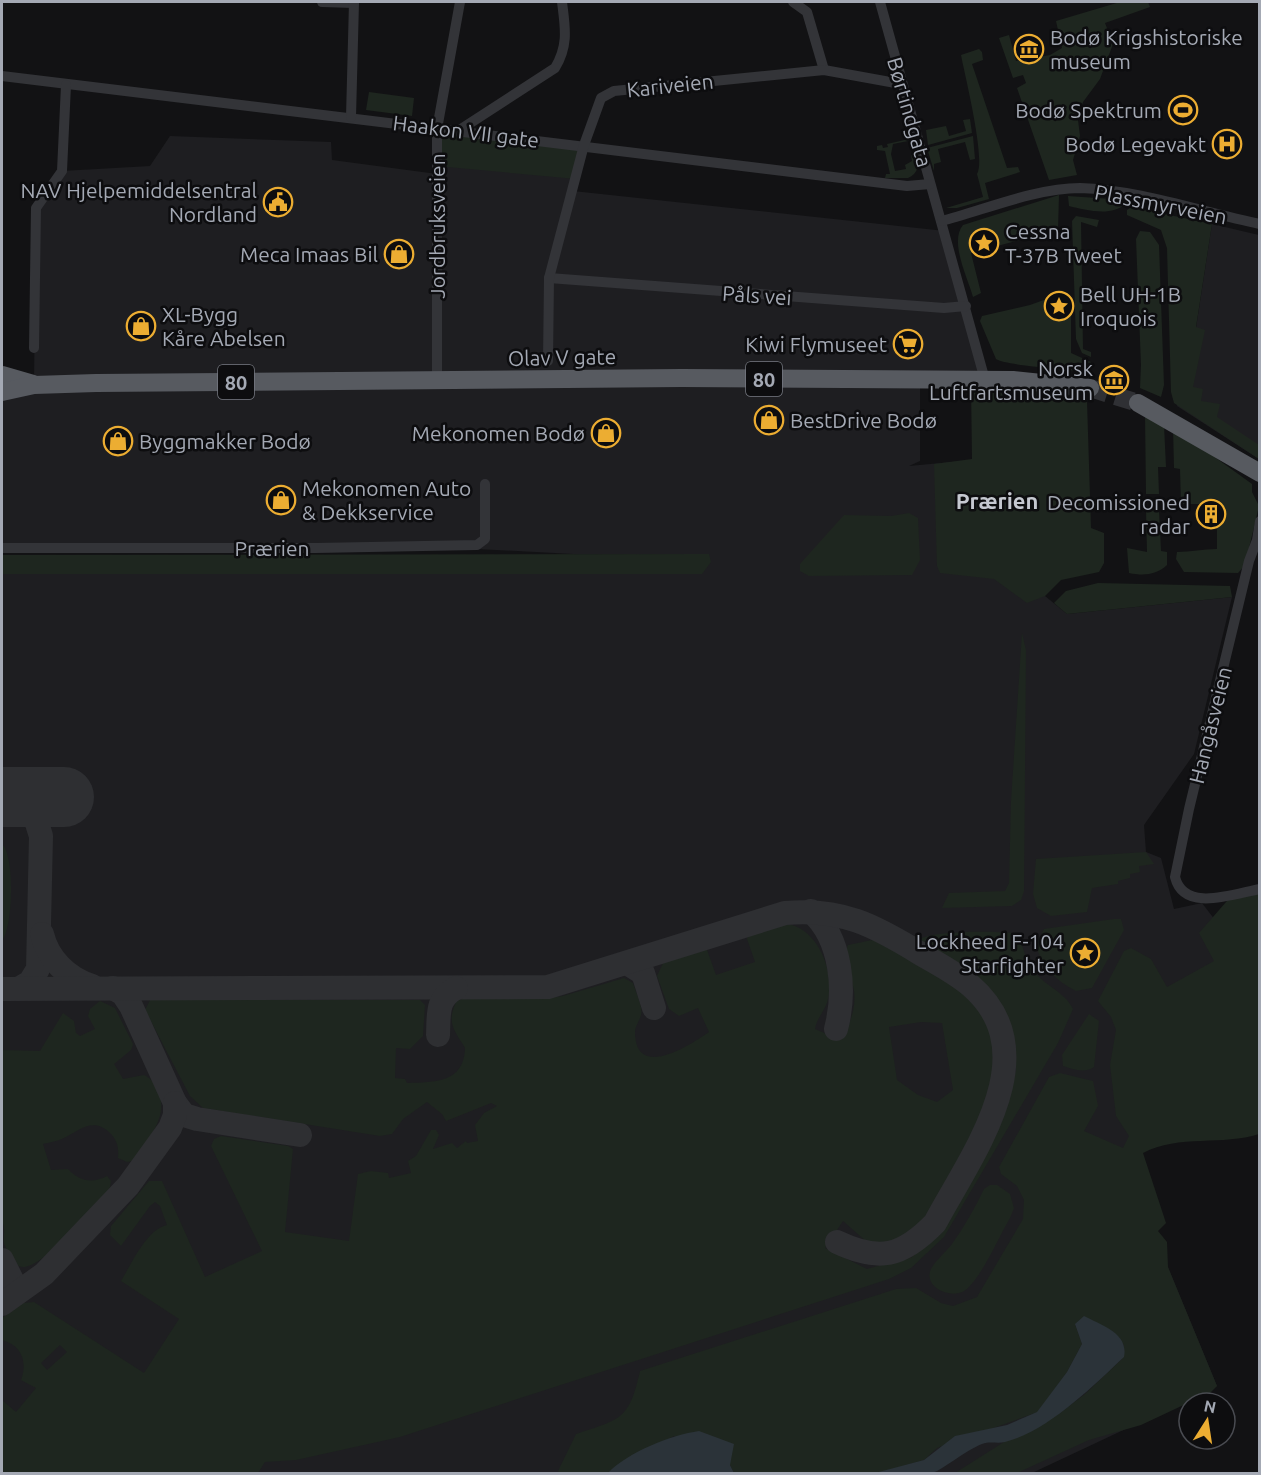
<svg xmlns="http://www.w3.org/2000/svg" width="1261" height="1475" font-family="Ubuntu,sans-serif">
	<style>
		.built { fill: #1e1e21 }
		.green { fill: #1e261f; fill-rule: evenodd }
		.water { fill: #2b3339 }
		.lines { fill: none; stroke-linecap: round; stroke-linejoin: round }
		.taxiway { stroke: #2e2f32; stroke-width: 24 }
		.runway { stroke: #2e2f32; stroke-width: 60 }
		.trunk-tunnel { stroke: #2f3034; stroke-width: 18; stroke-dasharray: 18 9; stroke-linecap: butt }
		.minor { stroke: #333438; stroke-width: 10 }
		.trunk { stroke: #575a60; stroke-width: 18 }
		.labels { text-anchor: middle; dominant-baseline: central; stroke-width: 5; stroke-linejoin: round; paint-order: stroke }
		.shield { fill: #0d0d0f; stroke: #777a82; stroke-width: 1.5 }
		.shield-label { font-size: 20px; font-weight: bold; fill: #a4a9b4 }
		.poi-label { font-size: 21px; fill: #a4a9b4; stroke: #0d0d0f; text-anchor: end }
		.street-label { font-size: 21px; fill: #a4a9b4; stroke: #0d0d0f }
		.neighbourhood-label { font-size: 22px; font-weight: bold; fill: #c5c8d0; stroke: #0d0d0f }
	</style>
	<rect width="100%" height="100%" fill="#121214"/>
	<g class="built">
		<polygon points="437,129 584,145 573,191 945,231 984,370 920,380 920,461 909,466 973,460 1045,596 1067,614 1232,597 1194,754 1144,825 1146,852 1161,858 1174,909 1202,903 1244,958 1124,1161 1217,1386 1032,1473 734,1473 730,1465 608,1473 2,1473 2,564 468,565 710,555 573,554 421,546 2,548 2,383 34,384 36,208 62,171 150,166 170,136 331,142 332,160 437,174"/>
		<polygon points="1212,224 1259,235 1259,459 1177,406 1196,328"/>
	</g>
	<g class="green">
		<polygon points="1120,2 1148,2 1150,7 1105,23 1113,44 1100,79 1083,102 1078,120 1080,136 1073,160 1077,175 1049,180 1017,88 1026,83 1023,75 1013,78 999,38 1009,35 1016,61 1050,55 1062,48 1056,21"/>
		<path d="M979 49 982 52 983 60 972 64 1007 168 1018 167 1020 172 985 183 989 199 957 208H946L983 197 977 174C986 160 965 76 961 55Z"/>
		<polygon points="369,92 414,98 412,116 366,110"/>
		<polygon points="970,119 972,133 928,145 926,130 946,126 949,136 966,131 963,120"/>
		<path d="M910 128 913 140 893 144 891 154 895 171 906 169 905 165 912 161 911 155 917 154C920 164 918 174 908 178H885L886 174H890L885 151 877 150V146L882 145 883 148 888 147 887 144 909 139Z"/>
		<polygon points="437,129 584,145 576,179 437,166"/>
		<polygon points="973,136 975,159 970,160 965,142 938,149 941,162 934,164 934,171 927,148"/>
		<path d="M1059 195 1058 230 971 253 981 293 973 297C968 278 949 242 963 225Z"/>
		<path d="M1068 196 1111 199 1125 204C1112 217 1085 210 1069 206Z"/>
		<polygon points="1132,207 1212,224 1196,327 1205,330 1193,387 1203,389 1201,401 1220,404 1217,417 1259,445 1259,459 1174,403 1171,392 1167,248 1161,230 1127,215 1127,210"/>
		<polygon points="1076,216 1099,220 1097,227 1081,222 1083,349 1091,352 1091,357 1082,353 1076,339 1072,221"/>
		<polygon points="1140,231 1150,232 1159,245 1164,385 1161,397 1140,388 1141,365 1136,239"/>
		<path d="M1063 293 1071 297V353L1091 362 1090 373C1072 369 1006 366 996 359L980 321 982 316 1030 305Z"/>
		<polygon points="971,386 1090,394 1090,401 1087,401 1091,528 1104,533 1104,563 1099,572 1061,580 1045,596 1027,603 994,579 940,573 937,566 934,464 972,459"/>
		<polygon points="1145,415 1164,425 1166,467 1158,467 1159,494 1146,494"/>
		<path d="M1173 427 1252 484V492L1259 506 1245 565 1238 573 1184 572 1176 559 1177 552C1191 552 1203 549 1217 549V521C1234 508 1215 489 1201 504H1181L1180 469 1174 468Z"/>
		<path d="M1146 510H1159L1161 551 1167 552V565C1156 575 1144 576 1129 573L1127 548 1147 552Z"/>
		<polygon points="909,513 918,518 920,560 912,575 809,576 800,571 800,564 844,515 891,516"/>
		<polygon points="709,554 711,562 702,574 2,574 2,555"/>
		<polygon points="1098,583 1230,586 1232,597 1067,614 1054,603 1066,591"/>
		<polygon points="1022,633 1026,650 1024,891 1021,900 1012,906 942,908 949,893 1005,891 1009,883 1011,801"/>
		<path d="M2 844C15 856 13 928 2 940Z"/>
		<polygon points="1146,852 1154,864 1139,866 1140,872 1130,874 1130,878 1118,881 1118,884 1092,888 1087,912 1051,916 1037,908 1033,894 1036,859"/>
		<path d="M1259 889V1134C1223 1146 1179 1134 1143 1153L1166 1223 1158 1231 1167 1242 1168 1267 1217 1386 1200 1403 1207 1394 1141 1425 1089 1440 1017 1473H955L1004 1442 1060 1413 1085 1394 1124 1357V1345L1075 1324 1082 1344 1067 1372 1038 1412 937 1448 924 1460 875 1474 734 1473 730 1465 674 1436 617 1466 608 1473H560L558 1471 576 1434C621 1419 629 1420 640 1371L896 1289 916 1288 941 1303 953 1306 977 1297 1023 1219 1024 1200 1017 1186 1001 1174 999 1167 1049 1077 1060 1073 1093 1081 1098 1106 1084 1131 1123 1148 1129 1136 1116 1116 1110 1065 1116 1030 1111 1017 1098 1001 1124 951 1131 948 1151 959 1167 987 1214 961 1199 933 1233 894Z"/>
		<path d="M1114 919H1121L1124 930 1092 988 1076 991C1056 981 1042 967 1036 945L1044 929Z"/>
		<path d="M786 924C817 927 835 971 828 999 826 1010 817 1017 815 1029L841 1040C850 1025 858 1004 853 986 849 970 842 961 848 945L882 938C913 958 966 981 984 1014 995 1035 997 1059 994 1081 990 1110 934 1217 911 1233 898 1242 884 1244 868 1243L843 1221 825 1248 867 1269 912 1257 944 1225 1009 1099 1016 1070V1047L1009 1022 1000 1005 972 973 918 940C933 930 994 931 1013 933 1024 942 1023 954 1030 966 1041 985 1064 990 1073 1009L1058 1043 944 1237 911 1268 889 1279 400 1437 296 1460 265 1462 258 1473H2V1400L16 1412 36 1388 21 1380C28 1361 21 1345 2 1340V1318L23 1303 34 1302 144 1373 179 1319 121 1281C132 1263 146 1230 167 1225L160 1206 155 1202 150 1206 121 1246 110 1235 111 1226 149 1181H162L205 1277 262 1251 211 1146 214 1139 221 1136 288 1146 293 1149 285 1232 349 1241 358 1174 371 1171 388 1173 389 1178 411 1173 408 1161 416 1156 431 1130H436L439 1135 433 1149 452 1143 457 1148 466 1141 467 1143 478 1141 475 1125 484 1113 497 1106 491 1103 446 1121 442 1114 427 1102 403 1119 392 1134 380 1136 203 1108 190 1096 145 1010 150 1000H420L425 1005 423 1036 410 1049 396 1048 395 1078 405 1079 407 1083C435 1082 464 1083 465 1048 455 1031 446 1024 456 1002L463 998 542 999 563 996 624 978 633 983C636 993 643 1005 641 1015 639 1022 635 1026 635 1033 636 1081 692 1044 709 1032L698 1008 679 1016 669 1009 657 976 664 961 706 947 716 975 755 962 747 939 749 933ZM921 1022 942 1023 953 1090 937 1102 918 1095 897 1080 889 1027ZM60 1345 67 1352 47 1370 41 1363Z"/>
		<path d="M100 1001 115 1008 133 1044 131 1050 114 1064 123 1079 144 1075C150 1078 154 1082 157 1088 171 1115 148 1139 133 1161L127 1162 118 1158C119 1148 117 1139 109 1132 93 1118 81 1129 66 1137 59 1141 51 1142 43 1144L51 1170 68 1169C79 1181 92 1184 107 1176L111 1181 110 1187C102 1202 36 1277 19 1266 15 1264 5 1248 4 1243 3 1234 6 1230 2 1221V1050L40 1051 63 1013 74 1021 76 1033 80 1036 95 1029 88 1016 90 1009Z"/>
		<path d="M1089 1014 1099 1021 1094 1067C1084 1074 1073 1069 1063 1066L1062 1055Z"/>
		<path d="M990 1185H997L1010 1194 1014 1208 1010 1218C997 1240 985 1271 967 1289 954 1301 922 1288 931 1269 935 1261 946 1252 952 1244 964 1227 975 1208 984 1189Z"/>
	</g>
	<g class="water">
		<path d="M1084 1316C1101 1325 1129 1333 1124 1357 1093 1386 1047 1432 1005 1442 997 1444 990 1441 982 1444 966 1450 941 1471 930 1474 914 1475 892 1474 875 1473L924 1460 955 1436 1007 1425 1037 1412 1067 1372 1082 1344 1075 1324Z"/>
		<path d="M699 1431 734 1444 730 1465 734 1473H608C628 1452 671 1435 699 1431Z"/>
	</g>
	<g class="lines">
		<g class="taxiway">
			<polyline points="14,797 34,814 41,836 38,969 30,982 18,989"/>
			<path d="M811 911C842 939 846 991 836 1029"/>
			<path d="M42 934C48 959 67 978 92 986"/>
			<polyline points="627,963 643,973 654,1008"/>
			<polyline points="113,988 123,994 131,1006 175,1103 184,1115 197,1119 300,1135"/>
			<path d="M2 989 548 987 785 913C842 908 874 925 921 954 938 964 956 973 971 986 1049 1054 971 1155 935 1223 902 1257 879 1262 837 1242"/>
			<path d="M438 1035C439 1014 436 999 456 988"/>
			<polyline points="2,1260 14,1284 8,1299"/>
			<polyline points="2,1304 44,1274 128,1186 170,1128 175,1115 175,1103"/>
		</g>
		<polyline class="runway" points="2,797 64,797"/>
		<polyline class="trunk-tunnel" points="1090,388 1138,403"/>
		<g class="minor">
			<polyline points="322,2 354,3"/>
			<polyline points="793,2 807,12 824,70"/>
			<polyline points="880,2 985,380"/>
			<polyline points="2,76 907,186 930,184"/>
			<polyline points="351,117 354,2"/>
			<path d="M458 131 555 68C569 45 565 27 562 2"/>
			<path d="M942 221C984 210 1036 188 1080 188 1140 190 1201 212 1260 224"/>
			<polyline points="549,278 944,308 966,306"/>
			<polyline points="34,348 36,208 62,171 66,85"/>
			<polyline points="548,361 549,278 584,145 601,98 614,91 824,70 901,84"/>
			<polyline points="437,381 437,129 460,2"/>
			<path d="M1260 521 1257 540 1249 561 1189 809 1175 877C1184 913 1233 894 1260 889"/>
			<polyline points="2,548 316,548 477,545 485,539 485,484"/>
		</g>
		<g class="trunk">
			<polyline points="2,375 33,384"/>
			<polyline points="2,392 34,385 96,383 682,378 1013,380 1090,388"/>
			<polyline points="1138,403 1260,473"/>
		</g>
	</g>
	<defs>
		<g id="museum-ring" transform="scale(1.5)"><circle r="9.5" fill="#0d0d0f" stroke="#ecad32" stroke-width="1.5"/><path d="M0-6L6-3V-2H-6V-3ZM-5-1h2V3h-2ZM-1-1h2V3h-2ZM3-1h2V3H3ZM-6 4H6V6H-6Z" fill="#ecad32"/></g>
		<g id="stadium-ring" transform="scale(1.5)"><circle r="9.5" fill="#0d0d0f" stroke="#ecad32" stroke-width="1.5"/><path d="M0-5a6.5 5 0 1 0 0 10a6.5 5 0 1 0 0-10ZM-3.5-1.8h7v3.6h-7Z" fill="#ecad32"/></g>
		<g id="hospital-ring" transform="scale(1.5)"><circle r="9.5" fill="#0d0d0f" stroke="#ecad32" stroke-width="1.5"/><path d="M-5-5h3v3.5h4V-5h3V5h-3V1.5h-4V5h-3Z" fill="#ecad32"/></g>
		<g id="civic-ring" transform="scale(1.5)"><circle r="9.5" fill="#0d0d0f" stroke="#ecad32" stroke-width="1.5"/><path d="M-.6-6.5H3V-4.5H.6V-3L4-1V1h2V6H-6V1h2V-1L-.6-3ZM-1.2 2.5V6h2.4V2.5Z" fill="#ecad32"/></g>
		<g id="sight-ring" transform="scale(1.5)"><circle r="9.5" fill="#0d0d0f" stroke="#ecad32" stroke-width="1.5"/><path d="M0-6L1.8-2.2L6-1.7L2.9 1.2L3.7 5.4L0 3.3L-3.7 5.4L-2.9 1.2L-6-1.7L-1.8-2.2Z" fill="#ecad32"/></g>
		<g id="shop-ring" transform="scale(1.5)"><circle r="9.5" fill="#0d0d0f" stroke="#ecad32" stroke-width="1.5"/><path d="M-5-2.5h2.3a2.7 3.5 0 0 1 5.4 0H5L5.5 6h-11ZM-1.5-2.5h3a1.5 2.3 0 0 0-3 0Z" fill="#ecad32"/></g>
		<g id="supermarket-ring" transform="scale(1.5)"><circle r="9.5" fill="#0d0d0f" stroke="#ecad32" stroke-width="1.5"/><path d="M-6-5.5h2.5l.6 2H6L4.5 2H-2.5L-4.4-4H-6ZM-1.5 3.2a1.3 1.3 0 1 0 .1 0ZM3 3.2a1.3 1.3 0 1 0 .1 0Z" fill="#ecad32"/></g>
		<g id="building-ring" transform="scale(1.5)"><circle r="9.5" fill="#0d0d0f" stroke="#ecad32" stroke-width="1.5"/><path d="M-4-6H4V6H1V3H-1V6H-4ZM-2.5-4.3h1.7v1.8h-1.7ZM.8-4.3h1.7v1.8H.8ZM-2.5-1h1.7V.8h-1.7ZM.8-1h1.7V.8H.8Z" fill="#ecad32"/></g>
	</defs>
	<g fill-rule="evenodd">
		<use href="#museum-ring" x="1029" y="49"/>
		<use href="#stadium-ring" x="1183" y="110"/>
		<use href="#hospital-ring" x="1227" y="144"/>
		<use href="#civic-ring" x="278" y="202"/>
		<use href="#sight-ring" x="984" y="243"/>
		<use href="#shop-ring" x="399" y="254"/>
		<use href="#sight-ring" x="1059" y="306"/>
		<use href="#shop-ring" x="141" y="326"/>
		<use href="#supermarket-ring" x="908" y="344"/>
		<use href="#museum-ring" x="1114" y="380"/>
		<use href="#shop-ring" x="769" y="420"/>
		<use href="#shop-ring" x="606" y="433"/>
		<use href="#shop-ring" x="118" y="441"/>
		<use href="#shop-ring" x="281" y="500"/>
		<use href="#building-ring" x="1211" y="514"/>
		<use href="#sight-ring" x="1085" y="953"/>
	</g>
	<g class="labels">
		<g class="shield">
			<rect x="746" y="362" width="36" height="34" rx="4.5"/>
			<rect x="218" y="365" width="36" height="34" rx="4.5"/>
		</g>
		<g class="shield-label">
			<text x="764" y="379">80</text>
			<text x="236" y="382">80</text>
		</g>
		<g class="poi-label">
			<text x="1050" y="37" text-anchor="start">Bodø Krigshistoriske<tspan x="1050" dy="24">museum</tspan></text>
			<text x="1162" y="110">Bodø Spektrum</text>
			<text x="1206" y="144">Bodø Legevakt</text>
			<text x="257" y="190">NAV Hjelpemiddelsentral<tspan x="257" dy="24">Nordland</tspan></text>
			<text x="1005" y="231" text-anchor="start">Cessna<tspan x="1005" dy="24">T-37B Tweet</tspan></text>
			<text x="378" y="254">Meca Imaas Bil</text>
			<text x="1080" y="294" text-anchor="start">Bell UH-1B<tspan x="1080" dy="24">Iroquois</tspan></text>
			<text x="162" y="314" text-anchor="start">XL-Bygg<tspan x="162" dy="24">Kåre Abelsen</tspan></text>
			<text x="887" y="344">Kiwi Flymuseet</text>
			<text x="1093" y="368">Norsk<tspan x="1093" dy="24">Luftfartsmuseum</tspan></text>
			<text x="790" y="420" text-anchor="start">BestDrive Bodø</text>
			<text x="585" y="433">Mekonomen Bodø</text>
			<text x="139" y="441" text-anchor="start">Byggmakker Bodø</text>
			<text x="302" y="488" text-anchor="start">Mekonomen Auto<tspan x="302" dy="24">&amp; Dekkservice</tspan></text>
			<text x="1190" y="502">Decomissioned<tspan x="1190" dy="24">radar</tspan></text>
			<text x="1064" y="941">Lockheed F-104<tspan x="1064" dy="24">Starfighter</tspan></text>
		</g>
		<g class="street-label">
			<text transform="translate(670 85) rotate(-6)">Kariveien</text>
			<text transform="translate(910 112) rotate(74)">Børtindgata</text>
			<text transform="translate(466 131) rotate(7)">Haakon VII gate</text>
			<text transform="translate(1161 204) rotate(11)">Plassmyrveien</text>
			<text transform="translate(437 226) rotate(-90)">Jordbruksveien</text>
			<text transform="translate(757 295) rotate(4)">Påls vei</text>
			<text transform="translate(562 357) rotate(-1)">Olav V gate</text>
			<text x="272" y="548">Prærien</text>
			<text transform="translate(1210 725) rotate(-76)">Hangåsveien</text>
		</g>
		<g class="neighbourhood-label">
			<text x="997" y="500">Prærien</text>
		</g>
	</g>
	<rect width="1261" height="1475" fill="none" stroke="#a4a9b4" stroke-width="6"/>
	<g transform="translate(1207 1421) rotate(12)"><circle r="28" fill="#0d0d0f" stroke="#494b51" stroke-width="1.5"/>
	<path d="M0-4.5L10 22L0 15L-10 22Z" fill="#ecad32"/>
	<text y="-9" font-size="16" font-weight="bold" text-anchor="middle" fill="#a4a9b4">N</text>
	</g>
</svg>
